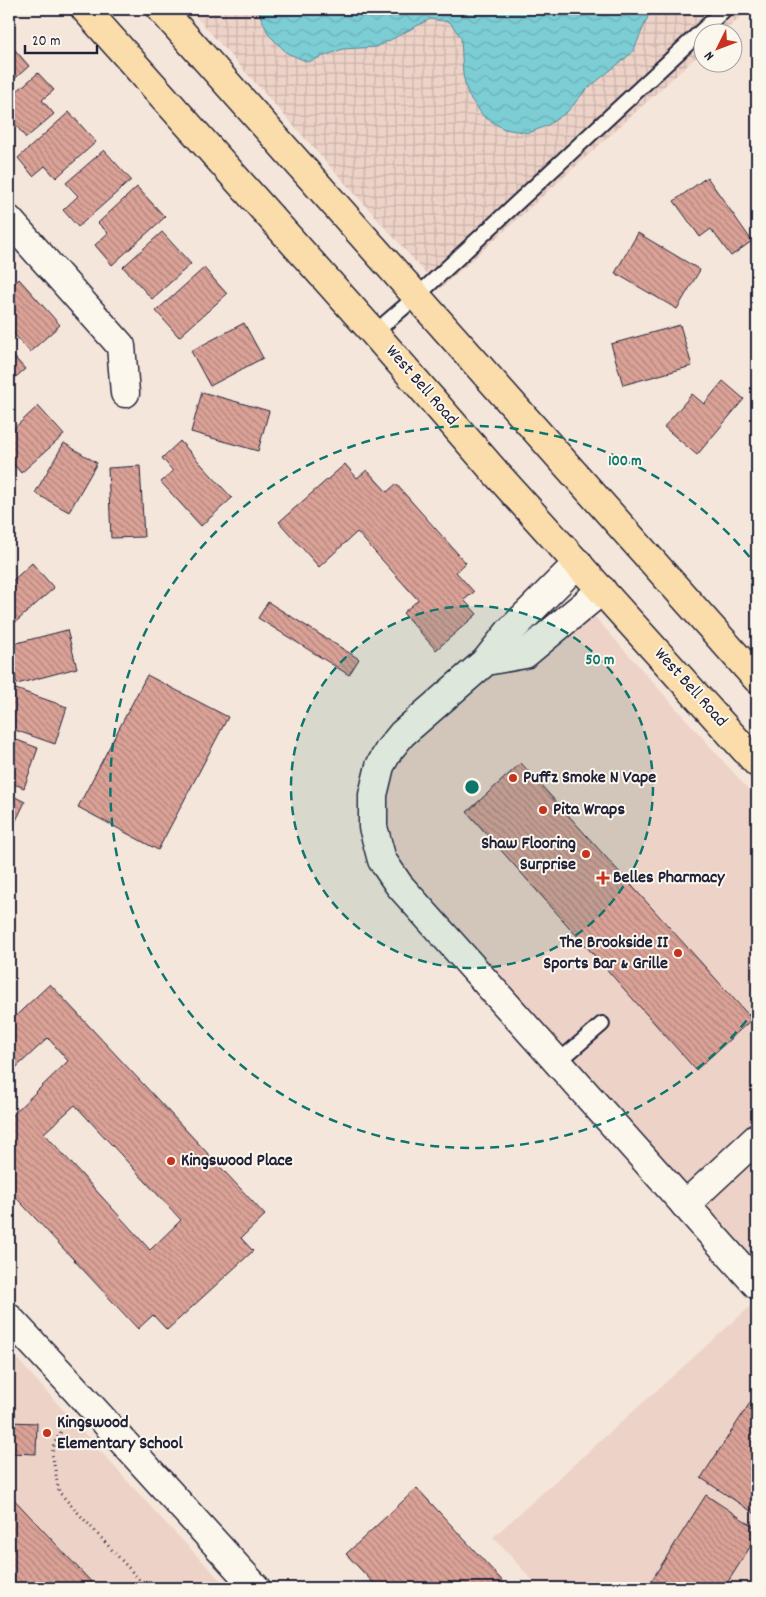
<svg xmlns="http://www.w3.org/2000/svg" width="766" height="1597" font-family="Dekko,sans-serif">
	<style>
		.built { fill: #edd2c7 }
		.industrial { fill: url(#industrial-grid) }
		.water { fill: url(#water-waves); stroke: #588997 }
		.building { fill: url(#building-back-hatch); stroke: #22223b; fill-rule: evenodd }
		.lines { fill: none; stroke-linecap: round; stroke-linejoin: round }
		.lane-casing { stroke: #22223b; stroke-width: 18 }
		.street-casing { stroke: #22223b; stroke-width: 31 }
		.primary-casing { stroke: #22223b; stroke-width: 31 }
		.path { stroke: #22223b; stroke-width: 3; stroke-dasharray: 1 4; stroke-linecap: butt }
		.lane { stroke: #fbf7ec; stroke-width: 14 }
		.street { stroke: #fbf7ec; stroke-width: 28 }
		.primary { stroke: #faddab; stroke-width: 28 }
		.ring { fill: none; stroke: #0f766e; stroke-width: 2.5; stroke-dasharray: 9 6 }
		.poi-dot { fill: #c8321e; stroke: #fbf7ec; stroke-width: 2 }
		.labels { text-anchor: middle; dominant-baseline: central; stroke-width: 4; stroke-linejoin: round; paint-order: stroke }
		.street-label { font-size: 18px; fill: #22223b; stroke: #fbf7ec }
		.poi-label { font-size: 18px; font-weight: bold; fill: #22223b; stroke: #fbf7ec; text-anchor: start }
		.centre { fill: #0f766e; stroke: #fbf7ec; stroke-width: 2.5 }
		.ring-label { font-size: 15px; text-anchor: middle; font-weight: bold; fill: #0f766e; stroke: #fbf7ec; stroke-width: 4; stroke-linejoin: round; paint-order: stroke }
	</style>
	<defs>
		<pattern id="industrial-grid" width="8" height="8" patternUnits="userSpaceOnUse" patternTransform="scale(1.25)"><rect width="8" height="8" fill="#edd2c7"/><path d="M0 4h8M4 0v8" fill="none" stroke="#cbb4ac"/></pattern>
		<pattern id="water-waves" width="16" height="10" patternUnits="userSpaceOnUse" patternTransform="scale(1.25)"><rect width="16" height="10" fill="#7ccdd4"/><path d="M0 5q4-4 8 0t8 0" fill="none" stroke="#6bb0b7"/></pattern>
		<pattern id="building-back-hatch" width="6" height="6" patternUnits="userSpaceOnUse" patternTransform="scale(1.25)"><rect width="6" height="6" fill="#dba297"/><path d="M-1 5l2 2M0 0l6 6M5-1l2 2" fill="none" stroke="#b1847c"/></pattern>
	</defs>
	<rect width="100%" height="100%" fill="#f5e6db"/>
	<filter id="ink" filterUnits="userSpaceOnUse"><feTurbulence type="fractalNoise" baseFrequency=".02" numOctaves="2"/><feDisplacementMap in="SourceGraphic" scale="10" xChannelSelector="R" yChannelSelector="G"/><feConvolveMatrix kernelMatrix="1 2 1 2 8 2 1 2 1" color-interpolation-filters="sRGB"/></filter>
	<g filter="url(#ink)">
		<g class="built">
			<polygon points="578,598 757,799 757,1273 396,868 380,834 390,773 408,747"/>
			<polygon points="753,1304 757,1309 757,1588 530,1588 535,1583 493,1537"/>
			<polygon points="9,1350 160,1517 228,1588 9,1588"/>
		</g>
		<polygon class="industrial" points="189,9 750,9 723,32 704,32 703,51 440,289"/>
		<polygon class="water" points="257,9 648,9 649,14 633,52 586,90 567,112 548,125 529,133 504,129 484,117 468,95 463,75 461,38 450,22 430,19 377,47 343,49 308,62 287,53 269,35"/>
		<g class="building">
			<polygon points="9,43 29,66 9,84"/>
			<polygon points="38,73 54,90 42,100 54,114 26,138 15,124 9,129 9,98"/>
			<polygon points="69,112 96,142 56,178 45,166 33,176 18,158"/>
			<polygon points="104,150 131,180 78,227 63,210 78,196 66,183"/>
			<polygon points="707,177 752,241 731,256 711,229 700,237 674,201"/>
			<polygon points="137,187 165,217 112,265 95,245 108,233 98,223"/>
			<polygon points="162,232 191,264 152,299 123,267"/>
			<polygon points="638,233 700,270 677,309 615,273"/>
			<polygon points="204,268 227,294 179,337 156,311"/>
			<polygon points="19,279 60,325 30,352 9,328 9,289"/>
			<polygon points="244,323 263,358 210,386 191,351"/>
			<polygon points="680,325 692,366 623,385 611,344"/>
			<polygon points="9,351 25,369 9,383"/>
			<polygon points="723,381 744,399 697,455 664,427 692,394 704,404"/>
			<polygon points="202,392 269,411 258,451 191,432"/>
			<polygon points="38,406 64,435 21,473 9,459 9,433"/>
			<polygon points="180,441 232,498 201,526 161,482 173,471 162,458"/>
			<polygon points="64,443 97,463 69,512 35,493"/>
			<polygon points="345,464 357,478 367,470 387,492 396,484 466,563 456,572 474,592 464,600 477,614 436,650 403,613 418,600 357,532 319,567 279,522"/>
			<polygon points="140,466 144,537 111,538 108,468"/>
			<polygon points="32,563 54,588 9,628 9,584"/>
			<polygon points="268,602 359,659 349,675 258,618"/>
			<polygon points="67,630 77,668 17,684 9,655 9,645"/>
			<polygon points="147,675 228,717 158,850 78,807"/>
			<polygon points="13,688 67,707 55,744 9,728 9,701"/>
			<polygon points="9,737 38,748 24,788 9,782"/>
			<polygon points="521,763 752,1019 696,1070 467,812"/>
			<polygon points="9,794 25,802 9,835"/>
			<path d="M50 984 265 1215 241 1238 253 1251 167 1330 153 1315 138 1329 9 1190V1118L68 1061 48 1038 9 1074V1022ZM75 1105 181 1220 150 1250 44 1133Z"/>
			<polygon points="757,1392 757,1515 701,1478"/>
			<polygon points="9,1422 37,1423 36,1454 9,1453"/>
			<polygon points="417,1488 509,1588 378,1588 346,1554"/>
			<polygon points="9,1494 97,1588 9,1588"/>
			<polygon points="706,1495 757,1529 757,1536 724,1588 651,1588 648,1586"/>
		</g>
		<g class="lines">
			<g class="lane-casing">
				<g id="lane">
					<polyline points="374,333 418,295 725,9"/>
					<polyline points="558,1062 602,1024"/>
				</g>
			</g>
			<g class="street-casing">
				<g id="street">
					<polyline points="9,220 121,346 125,393"/>
					<polyline points="578,563 509,632 486,661 402,734 389,750 380,766 373,795 373,827 382,860 399,885 757,1285"/>
					<polyline points="486,661 525,654 602,590"/>
					<polyline points="685,1205 757,1138"/>
					<polyline points="9,1318 66,1379 256,1588"/>
				</g>
			</g>
			<g class="primary-casing">
				<g id="primary">
					<polyline points="85,9 374,333 495,472 757,763"/>
					<polyline points="161,9 757,679"/>
				</g>
			</g>
			<g class="path">
				<polyline points="9,1367 15,1363 16,1364"/>
				<polyline points="68,1419 55,1442 52,1453 59,1492 147,1588"/>
			</g>
			<use href="#lane" class="lane"/>
			<use href="#street" class="street"/>
			<use href="#primary" class="primary"/>
		</g>
	</g>
	<circle cx="472" cy="787" r="181" fill="#0f766e" fill-opacity=".12"/>
	<g class="ring">
		<circle cx="472" cy="787" r="181"/>
		<path d="M756 1009A361 361 0 1 1 756 565"/>
	</g>
	<g class="poi-dot">
		<circle cx="513" cy="778" r="5"/>
		<circle cx="543" cy="810" r="5"/>
		<circle cx="586" cy="854" r="5"/>
		<path d="M600.5 870.5h5v5h5v5h-5v5h-5v-5h-5v-5h5z"/>
		<circle cx="678" cy="953" r="5"/>
		<circle cx="171" cy="1161" r="5"/>
		<circle cx="47" cy="1433" r="5"/>
	</g>
	<g class="labels">
		<g class="street-label">
			<text transform="translate(421 386) rotate(49)">West Bell Road</text>
			<text transform="translate(690 688) rotate(48)">West Bell Road</text>
		</g>
		<g class="poi-label">
			<text x="523" y="778">Puffz Smoke N Vape</text>
			<text x="553" y="810">Pita Wraps</text>
			<text x="576" y="844" text-anchor="end">Shaw Flooring<tspan x="576" dy="21">Surprise</tspan></text>
			<text x="613" y="878">Belles Pharmacy</text>
			<text x="668" y="943" text-anchor="end">The Brookside II<tspan x="668" dy="21">Sports Bar &amp; Grille</tspan></text>
			<text x="181" y="1161">Kingswood Place</text>
			<text x="57" y="1423">Kingswood<tspan x="57" dy="21">Elementary School</tspan></text>
		</g>
	</g>
	<circle cx="472" cy="787" r="8" class="centre"/>
	<g class="ring-label">
		<text x="625" y="465">100 m</text>
		<text x="600" y="664">50 m</text>
	</g>
	<rect width="766" height="1597" fill="none" stroke="#fbf7ec" stroke-width="30"/>
	<rect x="15" y="15" width="736" height="1567" fill="none" stroke="#22223b" stroke-width="2" filter="url(#ink)"/>
	<g transform="translate(718 48) rotate(228)"><circle r="24" fill="#fbf7ec" stroke="#a4a2a5"/>
	<path d="M0-4L9 19L0 12L-9 19Z" fill="#c8321e"/>
	<text y="-8" font-size="14" font-weight="bold" text-anchor="middle" fill="#22223b">N</text>
	</g>
	<path d="M25 45v8h72v-8" fill="none" stroke="#22223b" stroke-width="2.5"/>
	<text x="32" y="45" font-size="15" fill="#22223b" stroke="#fbf7ec" stroke-width="4" paint-order="stroke">20 m</text>
</svg>
